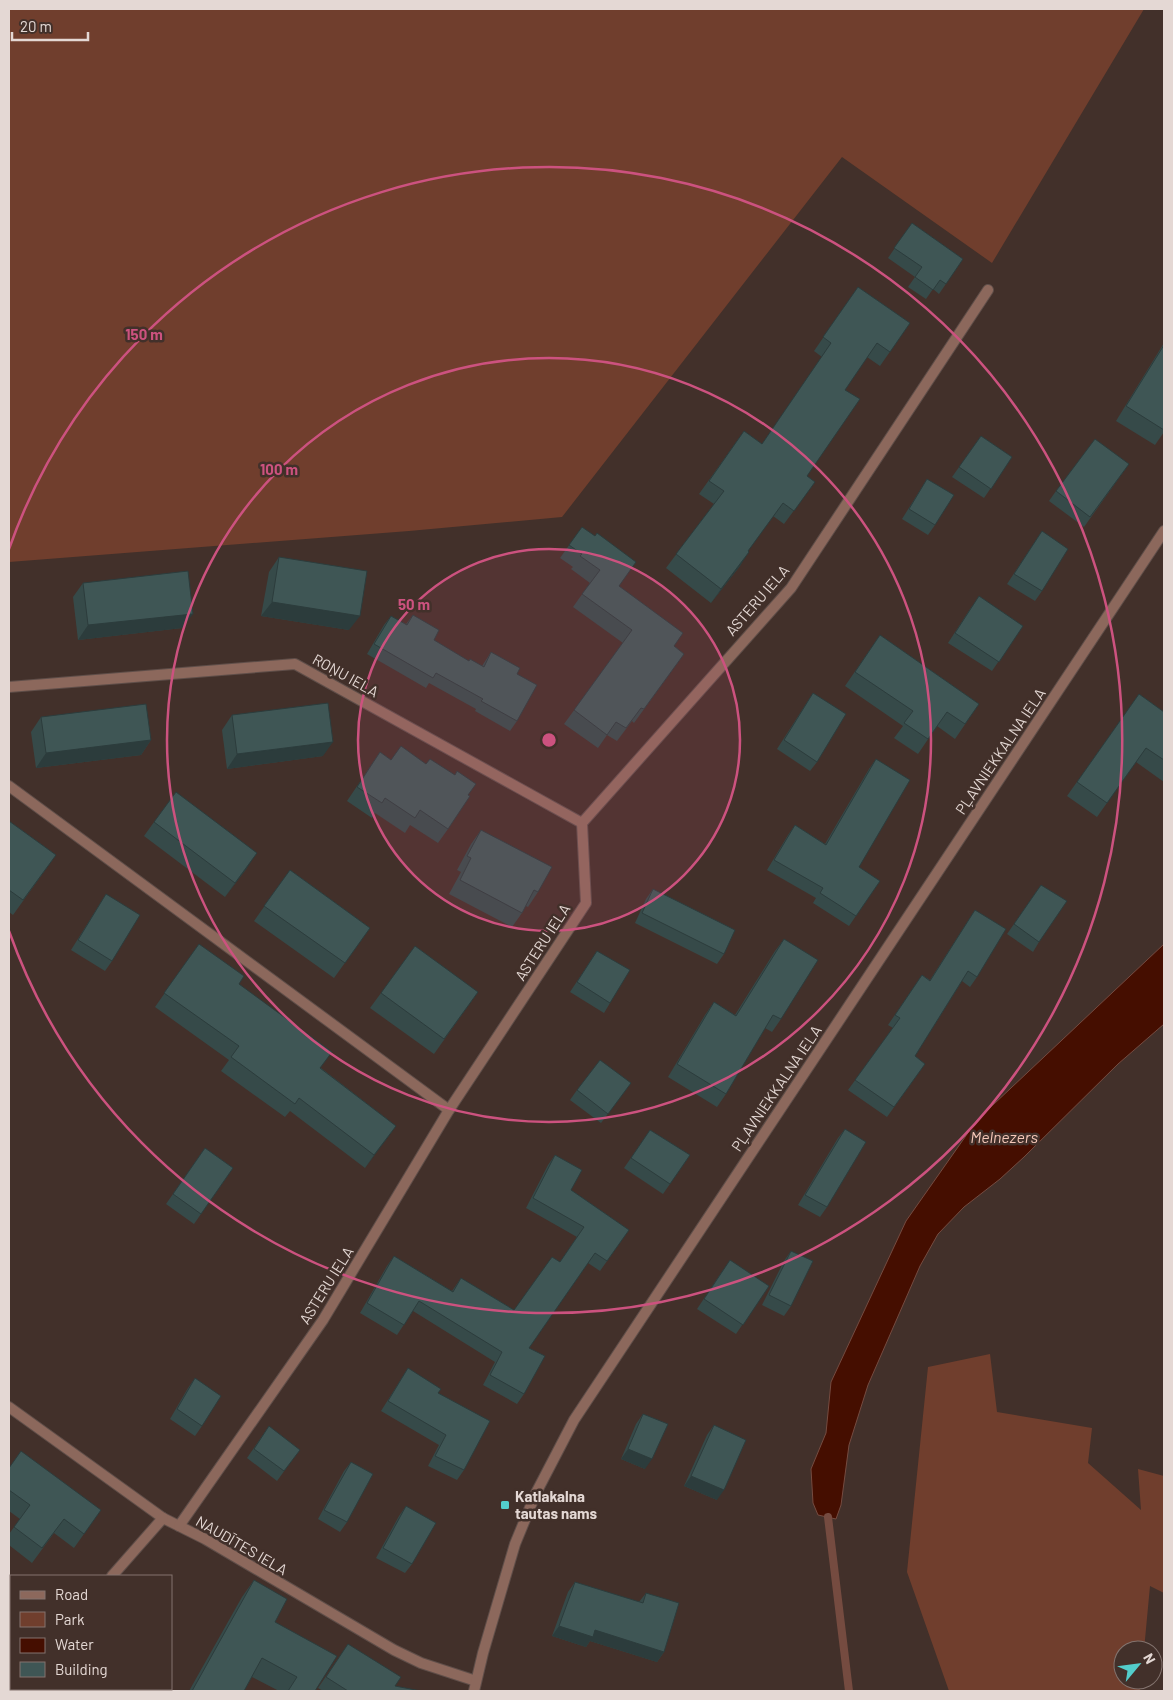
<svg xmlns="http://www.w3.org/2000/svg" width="1173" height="1700" font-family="Barlow,sans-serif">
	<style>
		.green { fill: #703e2d }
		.water { fill: #450e00; stroke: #754b40 }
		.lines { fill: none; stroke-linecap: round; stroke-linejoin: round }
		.stream { stroke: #754b40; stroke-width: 8 }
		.minor-casing { stroke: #5f4e49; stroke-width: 12 }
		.minor { stroke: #8c685c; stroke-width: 10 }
		.wall { fill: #364a49 }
		.shaded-wall { fill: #2c3c3c }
		.building { fill: #3f5655; stroke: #2c3c3c }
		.ring { fill: none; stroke: #cc527f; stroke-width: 2.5 }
		.poi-dot { fill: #53cdcb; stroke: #42302a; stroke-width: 2 }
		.labels { text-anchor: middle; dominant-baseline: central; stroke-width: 5; stroke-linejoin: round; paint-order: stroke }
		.street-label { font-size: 15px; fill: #e4d8d4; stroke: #42302a }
		.poi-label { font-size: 15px; font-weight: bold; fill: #e4d8d4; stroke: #42302a; text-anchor: start }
		.water-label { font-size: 16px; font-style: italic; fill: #f6c8b9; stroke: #42302a }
		.centre { fill: #cc527f; stroke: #42302a; stroke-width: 2.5 }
		.ring-label { font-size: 15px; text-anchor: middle; font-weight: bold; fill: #cc527f; stroke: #42302a; stroke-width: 5; stroke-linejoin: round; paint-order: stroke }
	</style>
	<rect width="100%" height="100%" fill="#42302a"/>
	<g class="green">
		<polygon points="9,9 1144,9 992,263 842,157 562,517 409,531 9,562"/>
		<polygon points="990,1354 997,1412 1092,1428 1088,1463 1141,1510 1138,1469 1164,1476 1164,1593 1150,1586 1144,1650 1123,1650 1123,1680 1141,1680 1140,1691 949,1691 907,1572 928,1367"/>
	</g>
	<polygon class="water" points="1164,944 1164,1024 1118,1064 1024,1157 1000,1179 964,1207 938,1234 920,1266 868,1385 849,1445 841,1505 836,1519 818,1515 813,1503 811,1469 826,1433 831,1382 906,1221 977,1120"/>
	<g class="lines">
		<polyline class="stream" points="828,1517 849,1691"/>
		<g class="minor-casing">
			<g id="minor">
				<polyline points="9,687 295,664 582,823"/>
				<polyline points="9,786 449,1110"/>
				<polyline points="9,1407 163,1518 205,1539 394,1650 421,1663 476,1681"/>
				<polyline points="179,1526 323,1320 449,1110 586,903 582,823 791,588 988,290"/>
				<polyline points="112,1576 163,1518"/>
				<polyline points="9,1691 11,1689"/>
				<polyline points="474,1691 483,1653 515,1544 536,1493 574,1420 1164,531"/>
			</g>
		</g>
		<use href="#minor" class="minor"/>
	</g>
	<g class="wall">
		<polygon points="912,223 963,259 939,294 933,289 926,299 908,287 915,277 888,258"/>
		<polygon points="858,287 910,323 880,366 867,357 845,390 807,476 815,482 784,524 773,516 748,551 740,566 711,603 666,568 714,504 699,494 744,431 762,444 822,357 814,351"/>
		<polygon points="1164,343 1164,432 1155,445 1116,421"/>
		<polygon points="981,436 1012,457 984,498 952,477"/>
		<polygon points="1129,464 1084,527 1049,501 1056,491"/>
		<polygon points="927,479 935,525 928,535 902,519"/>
		<polygon points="582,527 619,587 674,646 684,654 634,723 632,721 617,741 607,735 598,748 564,724 623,643 573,607 590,583 571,569 573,567 560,558"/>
		<polygon points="1042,531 1042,591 1035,601 1007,584"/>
		<polygon points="279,557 349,630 261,616 269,572"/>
		<polygon points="83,583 182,628 78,640 73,597"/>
		<polygon points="972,606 1023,626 992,671 948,643"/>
		<polygon points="413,615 434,640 469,661 482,666 491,652 517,674 517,721 510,731 475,711 476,709 429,683 426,688 367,654 384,625 391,616 406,624"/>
		<polygon points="880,635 979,704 955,739 937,726 918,754 894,738 903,726 845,686"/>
		<polygon points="813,693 817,762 810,771 777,749"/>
		<polygon points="1139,694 1164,712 1164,782 1136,762 1097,817 1067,796"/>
		<polygon points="232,715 323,756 227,769 222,730"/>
		<polygon points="41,717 151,740 141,755 36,768 31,732"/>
		<polygon points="380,752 391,760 468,795 448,829 438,843 410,825 405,833 375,813 372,818 347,801"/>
		<polygon points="876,759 859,867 880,881 849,926 813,903 816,898 767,870 788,835 795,825 825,844 869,769"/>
		<polygon points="9,821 56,855 13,915 9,912"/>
		<polygon points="154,822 247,868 225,897 144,836"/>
		<polygon points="481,830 538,892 528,907 526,906 522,913 512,927 449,894 461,872 457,870 471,844"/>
		<polygon points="290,870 370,928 334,978 254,921"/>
		<polygon points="1041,885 1039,942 1033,952 1007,934"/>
		<polygon points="653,889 724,954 717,964 635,923 646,899"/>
		<polygon points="106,894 112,961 105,971 71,950"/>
		<polygon points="975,910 977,977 970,987 962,981 915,1056 925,1064 887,1117 848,1090 893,1028 888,1025 922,975 930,980"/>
		<polygon points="784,939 781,1019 772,1032 765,1028 726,1094 717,1107 668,1077 705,1015 714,1002 735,1015 775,951"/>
		<polygon points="199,944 321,1068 396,1126 365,1168 290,1111 285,1117 221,1071 229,1060 155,1007"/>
		<polygon points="597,951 610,1003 604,1013 570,992"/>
		<polygon points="478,992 434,1054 370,1008 381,993"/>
		<polygon points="631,1083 601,1123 570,1100 577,1090"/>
		<polygon points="845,1129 827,1207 820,1217 798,1205 838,1138"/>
		<polygon points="650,1130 690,1155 663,1194 624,1168"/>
		<polygon points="205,1148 233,1168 194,1224 166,1204"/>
		<polygon points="555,1155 571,1190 629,1230 600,1271 588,1263 529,1348 524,1394 517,1404 483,1385 495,1362 413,1311 397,1335 360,1313 387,1266 394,1256 452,1291 461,1278 514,1310 560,1262 577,1237 526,1208 548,1165"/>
		<polygon points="791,1251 791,1306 784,1316 762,1305 784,1261"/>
		<polygon points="723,1270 769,1286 736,1334 697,1309"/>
		<polygon points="408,1368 438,1393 464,1470 457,1480 428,1466 439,1445 381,1411"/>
		<polygon points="195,1378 202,1426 195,1436 170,1419 188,1388"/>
		<polygon points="643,1414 645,1469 621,1459 636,1424"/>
		<polygon points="714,1425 717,1500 684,1486 707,1435"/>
		<polygon points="269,1426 293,1459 277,1481 247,1458"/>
		<polygon points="351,1462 347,1522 340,1532 318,1519 344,1471"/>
		<polygon points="9,1468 101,1510 74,1548 54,1533 32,1563 9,1545 9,1534 20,1519 9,1511"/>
		<polygon points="406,1506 412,1564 405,1573 376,1558 399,1516"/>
		<polygon points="254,1580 275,1622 315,1691 279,1691 252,1677 244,1691 189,1691 242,1597"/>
		<polygon points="575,1582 639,1602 646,1593 664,1652 657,1662 590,1641 586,1647 552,1636 568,1592"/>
		<polygon points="348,1644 395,1686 421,1691 323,1691 318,1688"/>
	</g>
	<g class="shaded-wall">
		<polygon points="749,552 740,566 711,603 721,589"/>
		<polygon points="272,602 360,616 349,630 261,616"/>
		<polygon points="193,614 182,628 78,640 88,625"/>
		<polygon points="151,740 141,755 36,768 46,753"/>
		<polygon points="333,742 323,756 227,769 237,754"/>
		<polygon points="257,853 247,868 225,897 235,883"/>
		<polygon points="396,1126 386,1140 365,1168 374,1155"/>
		<polygon points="628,1449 652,1459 645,1469 621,1459"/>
		<polygon points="691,1476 724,1490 717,1500 684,1486"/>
		<polygon points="559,1626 595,1630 664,1652 657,1662 590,1641 586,1647 552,1636"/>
	</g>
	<g class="building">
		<polygon points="912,223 963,259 946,284 940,280 933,290 915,277 922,267 894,248"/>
		<polygon points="858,287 910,323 890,352 877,343 845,390 860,399 807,476 815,482 794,511 783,503 748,551 749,552 721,589 676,554 724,491 709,481 744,431 762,444 831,343 823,337"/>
		<polygon points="1164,345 1164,430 1126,406"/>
		<polygon points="981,436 1012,457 991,489 959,467"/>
		<polygon points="1095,439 1129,464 1090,517 1056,491"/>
		<polygon points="927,479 954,495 935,525 909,509"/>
		<polygon points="582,527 595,536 597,533 636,562 619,586 683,633 674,646 684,654 644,709 641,708 626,728 616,722 607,735 574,710 632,630 582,594 600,570 580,556 582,554 569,545"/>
		<polygon points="1042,531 1068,549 1042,591 1014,574"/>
		<polygon points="279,557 367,571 360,616 272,602"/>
		<polygon points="188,571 193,614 88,625 83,583"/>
		<polygon points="979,596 1023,626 999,662 955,633"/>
		<polygon points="413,615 439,630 434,640 469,661 470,659 484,667 491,652 520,668 517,674 537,685 517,721 481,701 483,699 436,673 433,678 374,644 391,616 407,625"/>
		<polygon points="880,635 979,704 965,724 947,712 928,739 904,723 913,711 855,672"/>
		<polygon points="813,693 846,714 817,762 784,740"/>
		<polygon points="1139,694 1164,712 1164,760 1146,748 1107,803 1077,782"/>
		<polygon points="328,703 333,742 237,754 232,715"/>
		<polygon points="146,704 151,740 46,753 41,717"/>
		<polygon points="401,746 426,764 430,759 455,775 457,771 476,784 468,795 470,796 448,829 420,810 415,818 385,798 382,803 357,787 380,752 391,760"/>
		<polygon points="876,759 910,780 859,867 880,881 856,916 820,893 823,888 774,860 795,825 826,845"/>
		<polygon points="176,792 257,853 235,883 154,822"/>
		<polygon points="9,821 56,855 23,900 9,890"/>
		<polygon points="481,830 552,867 538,892 534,890 522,913 460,880 471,858 467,856"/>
		<polygon points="290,870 370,928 345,963 264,906"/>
		<polygon points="1041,885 1067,901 1039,942 1014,924"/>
		<polygon points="653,889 735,930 724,954 642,913"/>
		<polygon points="106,894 140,915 112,961 78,940"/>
		<polygon points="975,910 1006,929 977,977 968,971 915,1056 925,1064 894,1107 855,1080 900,1018 895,1015 922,975 930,981"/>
		<polygon points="784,939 818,960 781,1019 773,1015 726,1094 677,1064 714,1002 736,1016"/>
		<polygon points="199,944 244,976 239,984 332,1052 320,1068 396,1126 374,1155 299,1098 295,1104 231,1057 239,1046 164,993"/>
		<polygon points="415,946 478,992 444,1039 381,993"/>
		<polygon points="597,951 630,970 610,1003 577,982"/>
		<polygon points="600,1060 631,1083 608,1114 577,1090"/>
		<polygon points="845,1129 866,1142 827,1207 805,1195"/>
		<polygon points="650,1130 690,1155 670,1184 631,1158"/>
		<polygon points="205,1148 233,1168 201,1214 173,1194"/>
		<polygon points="555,1155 582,1170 571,1190 629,1230 607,1261 595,1253 529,1348 545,1356 524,1394 490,1375 502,1352 419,1301 404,1325 367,1303 394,1256 453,1292 461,1278 514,1310 552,1257 560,1262 584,1227 533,1198"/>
		<polygon points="791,1251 813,1261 791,1306 769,1295"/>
		<polygon points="730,1260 769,1286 743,1325 704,1299"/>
		<polygon points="408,1368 441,1389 438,1393 490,1421 464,1470 435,1456 446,1435 388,1401"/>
		<polygon points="195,1378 221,1396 202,1426 177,1409"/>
		<polygon points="643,1414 668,1424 652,1459 628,1449"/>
		<polygon points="714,1425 746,1440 724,1490 691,1476"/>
		<polygon points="269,1426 300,1450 284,1471 254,1449"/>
		<polygon points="21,1451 101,1510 84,1534 64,1519 42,1548 14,1527 30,1505 9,1490 9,1468"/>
		<polygon points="351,1462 373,1474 347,1522 324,1510"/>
		<polygon points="406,1506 436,1523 412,1564 383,1548"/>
		<polygon points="254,1580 287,1599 275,1622 337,1656 315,1691 288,1691 297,1677 262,1658 244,1691 192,1691"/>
		<polygon points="575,1582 643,1603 646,1593 679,1603 664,1652 595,1630 593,1637 559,1626"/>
		<polygon points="348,1644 401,1677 395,1686 421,1691 348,1691 326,1677"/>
	</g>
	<circle cx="549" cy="740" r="191" fill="#cc527f" fill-opacity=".12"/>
	<g class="ring">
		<circle cx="549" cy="740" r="191"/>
		<circle cx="549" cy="740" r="382"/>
		<path d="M9 549A573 573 0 1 1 9 931"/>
	</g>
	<rect class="poi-dot" x="500" y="1500" width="10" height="10" rx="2.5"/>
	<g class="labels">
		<g class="street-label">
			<text transform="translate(757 600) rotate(-49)">ASTERU IELA</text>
			<text transform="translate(346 675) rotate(29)">ROŅU IELA</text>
			<text transform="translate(1000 751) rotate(-56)">PĻAVNIEKKALNA IELA</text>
			<text transform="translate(542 942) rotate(-57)">ASTERU IELA</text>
			<text transform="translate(776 1088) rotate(-56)">PĻAVNIEKKALNA IELA</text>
			<text transform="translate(326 1285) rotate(-58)">ASTERU IELA</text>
			<text transform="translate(242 1545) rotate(30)">NAUDĪTES IELA</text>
		</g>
		<g class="poi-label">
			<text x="515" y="1496">Katlakalna<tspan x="515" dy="17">tautas nams</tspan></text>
		</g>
		<g class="water-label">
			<text x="1004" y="1136">Melnezers</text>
		</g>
	</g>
	<circle cx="549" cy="740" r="8" class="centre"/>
	<g class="ring-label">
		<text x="144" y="340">150 m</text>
		<text x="279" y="475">100 m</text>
		<text x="414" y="610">50 m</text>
	</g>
	<rect width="1173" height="1700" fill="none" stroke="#e4d8d4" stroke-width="20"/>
	<rect x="10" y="1575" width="162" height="115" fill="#42302a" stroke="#83736e"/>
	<rect x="20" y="1591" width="25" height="8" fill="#8c685c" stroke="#83736e"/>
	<text x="55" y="1600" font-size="15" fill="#e4d8d4">Road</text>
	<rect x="20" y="1612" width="25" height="15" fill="#703e2d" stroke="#83736e"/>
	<text x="55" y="1625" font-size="15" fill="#e4d8d4">Park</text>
	<rect x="20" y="1638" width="25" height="15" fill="#450e00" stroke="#83736e"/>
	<text x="55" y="1650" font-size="15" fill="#e4d8d4">Water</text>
	<rect x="20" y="1662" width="25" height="15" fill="#3f5655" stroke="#83736e"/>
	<text x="55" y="1675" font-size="15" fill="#e4d8d4">Building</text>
	<g transform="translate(1138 1665) rotate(61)"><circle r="24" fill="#42302a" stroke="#83736e"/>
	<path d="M0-4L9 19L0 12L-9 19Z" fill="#53cdcb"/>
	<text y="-8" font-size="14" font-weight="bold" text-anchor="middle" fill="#e4d8d4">N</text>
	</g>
	<path d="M12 32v8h76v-8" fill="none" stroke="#e4d8d4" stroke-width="2.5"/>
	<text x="20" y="32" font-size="15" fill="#e4d8d4" stroke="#42302a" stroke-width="4" paint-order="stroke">20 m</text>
</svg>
